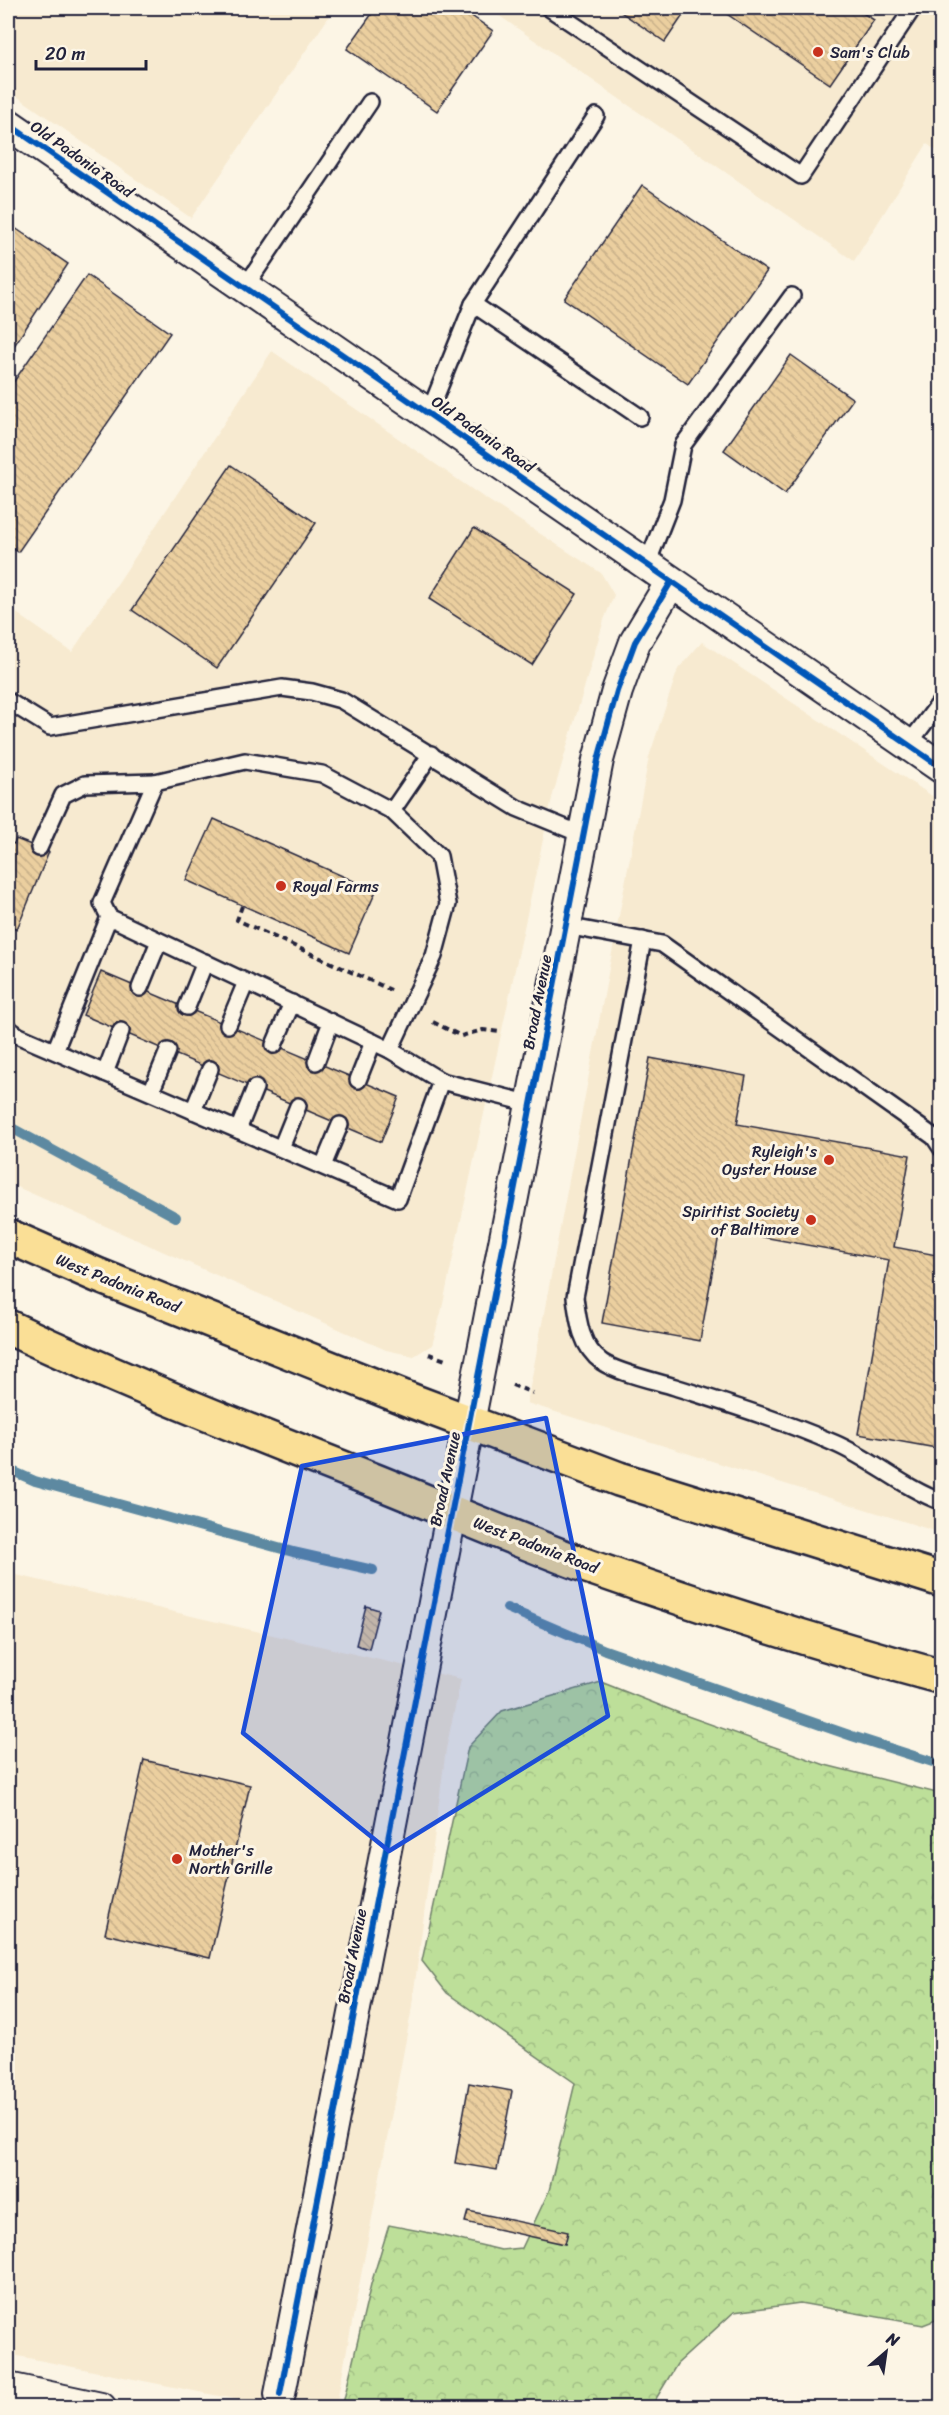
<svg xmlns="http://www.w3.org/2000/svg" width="949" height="2415" font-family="Sriracha,sans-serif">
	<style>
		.built { fill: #f7ead0 }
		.forest { fill: url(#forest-crowns); stroke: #70806a; stroke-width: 1.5 }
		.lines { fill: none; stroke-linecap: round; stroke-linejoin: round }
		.stream { stroke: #5d89a1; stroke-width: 10 }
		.building { fill: url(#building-back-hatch); stroke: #22223b; stroke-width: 1.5 }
		.lane-casing { stroke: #22223b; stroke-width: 20 }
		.street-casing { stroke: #22223b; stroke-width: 34 }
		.primary-casing { stroke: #22223b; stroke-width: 38 }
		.path { stroke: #22223b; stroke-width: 4; stroke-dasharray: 6 4.5; stroke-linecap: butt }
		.lane { stroke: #fcf5e5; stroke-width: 15 }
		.street { stroke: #fcf5e5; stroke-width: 30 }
		.primary { stroke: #fadf96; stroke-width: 33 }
		.cycleway-casing { stroke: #fcf5e5; stroke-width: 10 }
		.cycleway { stroke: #0057b8; stroke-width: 6 }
		.marked { fill: #1d4ed8; fill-opacity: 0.2; stroke: #1d4ed8; stroke-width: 4.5; stroke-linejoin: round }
		.poi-dot { fill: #c8321e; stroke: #fcf5e5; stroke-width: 2 }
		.labels { text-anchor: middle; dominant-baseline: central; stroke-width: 6; stroke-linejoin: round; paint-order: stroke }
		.poi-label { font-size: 16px; fill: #22223b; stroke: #fcf5e5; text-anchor: start }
		.street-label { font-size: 16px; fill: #22223b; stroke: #fcf5e5 }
	</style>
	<defs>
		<pattern id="forest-crowns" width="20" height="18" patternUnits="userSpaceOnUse" patternTransform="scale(1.5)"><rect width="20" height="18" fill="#bddf99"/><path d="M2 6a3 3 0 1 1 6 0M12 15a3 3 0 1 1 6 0" fill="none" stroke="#a2bf85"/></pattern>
		<pattern id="building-back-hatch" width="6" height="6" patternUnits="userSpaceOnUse" patternTransform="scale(1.5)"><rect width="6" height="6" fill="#ebcf9f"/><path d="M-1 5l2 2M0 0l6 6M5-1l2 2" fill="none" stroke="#c9b18a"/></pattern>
	</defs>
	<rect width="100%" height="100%" fill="#fcf5e5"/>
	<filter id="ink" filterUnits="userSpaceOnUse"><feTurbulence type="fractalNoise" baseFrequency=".0167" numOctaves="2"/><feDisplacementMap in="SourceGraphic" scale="12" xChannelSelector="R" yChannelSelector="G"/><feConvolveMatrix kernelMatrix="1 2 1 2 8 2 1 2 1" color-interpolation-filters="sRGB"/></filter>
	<g filter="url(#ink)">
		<g class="built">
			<polygon points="8,8 335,8 191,218 8,90"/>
			<polygon points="488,8 941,8 941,154 927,144 854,261"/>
			<polygon points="272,351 483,497 601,573 614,595 604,620 552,798 441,1313 432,1345 414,1356 386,1350 8,1183 8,607 72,652"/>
			<polygon points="702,642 941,802 941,1533 527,1403 649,757 678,669"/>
			<polygon points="8,1573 461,1679 446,1749 411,2013 336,2407 274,2407 8,2354"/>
		</g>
		<polygon class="forest" points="601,1682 679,1713 825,1765 941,1794 941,2318 923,2325 800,2303 734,2312 677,2364 651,2407 342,2408 371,2284 389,2225 435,2234 501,2250 522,2248 549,2191 575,2083 447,1993 422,1961 468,1747 502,1711"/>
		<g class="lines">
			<g class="stream">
				<polyline points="8,1126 176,1217"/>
				<polyline points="8,1469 35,1481 293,1552 373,1570"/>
				<polyline points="507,1608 605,1650 852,1736 942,1765"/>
			</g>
		</g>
		<g class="building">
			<polygon points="376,8 460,8 493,31 437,111 347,49"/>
			<polygon points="615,8 688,8 665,42"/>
			<polygon points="718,8 855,8 874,20 830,84"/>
			<polygon points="642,185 767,271 688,384 564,299"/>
			<polygon points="15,228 68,264 8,355 8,239"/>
			<polygon points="87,275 170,333 18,552 8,545 8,390"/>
			<polygon points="791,355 853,399 785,494 724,450"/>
			<polygon points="231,465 316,523 217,668 132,610"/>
			<polygon points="474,528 577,594 532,665 429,599"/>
			<polygon points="214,819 376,891 349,953 186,880"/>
			<polygon points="16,839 49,852 17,929 8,925 8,841 14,844"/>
			<polygon points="101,972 399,1097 381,1142 83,1015"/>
			<polygon points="650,1058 746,1076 737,1124 910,1155 894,1247 942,1256 942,1449 858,1434 889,1260 720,1229 700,1341 602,1323"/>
			<polygon points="366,1606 379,1610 369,1649 356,1645"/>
			<polygon points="144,1760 250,1785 210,1958 105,1934"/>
			<polygon points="469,2083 512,2091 497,2170 455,2163"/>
			<polygon points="468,2211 568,2232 565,2244 465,2222"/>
		</g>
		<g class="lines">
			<g class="lane-casing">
				<g id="lane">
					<polyline points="549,8 801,176 913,8"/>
					<polyline points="245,287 370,102"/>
					<polyline points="473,304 640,417"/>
					<polyline points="429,413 473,304 596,116"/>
					<polyline points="647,564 672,500 683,445 792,296"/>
					<polyline points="8,701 50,727 282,688 312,692 341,700 517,808 583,835"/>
					<polyline points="908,745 942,700"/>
					<polyline points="431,754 392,811 322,774 245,761 155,782 102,903 109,917 390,1050 441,1081 532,1104"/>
					<polyline points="39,848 63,795 85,784 155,782"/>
					<polyline points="566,926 662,944 934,1137 942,1149"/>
					<path d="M643 940 575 1297C578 1321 581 1347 602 1362 618 1373 656 1381 675 1387 728 1404 783 1421 834 1443 872 1459 903 1488 942 1502"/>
					<polyline points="140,988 159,941"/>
					<polyline points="187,1007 205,962"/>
					<polyline points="228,1025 246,982"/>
					<polyline points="8,1028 19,1036 398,1199 441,1081"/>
					<polyline points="274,1045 292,1003"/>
					<polyline points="390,1050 434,956 448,904 439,856 392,811"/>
					<polyline points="55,1051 109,917"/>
					<polyline points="316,1062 331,1022"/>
					<polyline points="105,1073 121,1031"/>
					<polyline points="358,1080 373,1042"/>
					<polyline points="151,1092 168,1051"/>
					<polyline points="193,1111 210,1069"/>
					<polyline points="238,1130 255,1088"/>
					<polyline points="281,1148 298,1106"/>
					<polyline points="323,1166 340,1125"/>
				</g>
			</g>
			<g class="street-casing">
				<g id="street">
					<polyline points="8,124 942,768"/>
					<polyline points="8,2388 101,2408"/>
					<polyline points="280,2394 598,760 617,691 635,642 671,582"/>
				</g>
			</g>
			<g class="primary-casing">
				<g id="primary">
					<polyline points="8,1236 97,1275 415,1402 619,1479 942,1580"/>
					<path d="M8 1327C129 1384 253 1433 378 1482 447 1510 517 1540 587 1566 704 1607 822 1645 942 1677"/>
				</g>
			</g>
			<g class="path">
				<polyline points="242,906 237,920 391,990"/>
				<polyline points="433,1022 461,1036 483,1030 500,1032"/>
				<polyline points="429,1354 448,1361"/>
				<polyline points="512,1385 533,1393"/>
			</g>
			<use href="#lane" class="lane"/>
			<use href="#street" class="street"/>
			<use href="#primary" class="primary"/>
			<g class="cycleway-casing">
				<g id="cycleway">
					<polyline points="8,124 942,768"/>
					<polyline points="280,2394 598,760 617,691 635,642 671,582"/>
				</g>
			</g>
			<use href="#cycleway" class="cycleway"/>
		</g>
	</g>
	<path class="marked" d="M546 1418 608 1716 389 1851 243 1733 302 1466Z"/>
	<g class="poi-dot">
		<circle cx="818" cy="52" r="6"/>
		<circle cx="281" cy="886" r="6"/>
		<circle cx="829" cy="1160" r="6"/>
		<circle cx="811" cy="1220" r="6"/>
		<circle cx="177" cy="1859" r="6"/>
	</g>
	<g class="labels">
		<g class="poi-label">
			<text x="830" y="52">Sam's Club</text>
			<text x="293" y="886">Royal Farms</text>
			<text x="817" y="1151" text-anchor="end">Ryleigh's<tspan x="817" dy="18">Oyster House</tspan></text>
			<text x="799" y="1211" text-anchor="end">Spiritist Society<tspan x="799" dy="18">of Baltimore</tspan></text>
			<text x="189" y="1850">Mother's<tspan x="189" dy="18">North Grille</tspan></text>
		</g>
		<g class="street-label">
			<text transform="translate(82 159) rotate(35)">Old Padonia Road</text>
			<text transform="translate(483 434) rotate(35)">Old Padonia Road</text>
			<text transform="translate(537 1002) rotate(-79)">Broad Avenue</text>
			<text transform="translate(118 1283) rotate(22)">West Padonia Road</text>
			<text transform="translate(445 1479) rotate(-78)">Broad Avenue</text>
			<text transform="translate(536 1545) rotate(21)">West Padonia Road</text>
			<text transform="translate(352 1956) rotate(-79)">Broad Avenue</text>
		</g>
	</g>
	<rect width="949" height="2415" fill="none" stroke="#fcf5e5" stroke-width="30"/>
	<rect x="15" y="15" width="919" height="2385" fill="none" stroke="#22223b" stroke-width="2" filter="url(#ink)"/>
	<g transform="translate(886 2352) rotate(29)" stroke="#fcf5e5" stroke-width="4.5" paint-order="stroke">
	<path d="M0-4.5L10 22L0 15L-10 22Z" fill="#22223b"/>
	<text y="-9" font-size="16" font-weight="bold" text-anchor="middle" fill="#22223b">N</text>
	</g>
	<path d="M36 60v9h110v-9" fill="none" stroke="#22223b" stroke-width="3"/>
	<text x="45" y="60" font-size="18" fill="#22223b" stroke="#fcf5e5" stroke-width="4.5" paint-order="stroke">20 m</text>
</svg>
